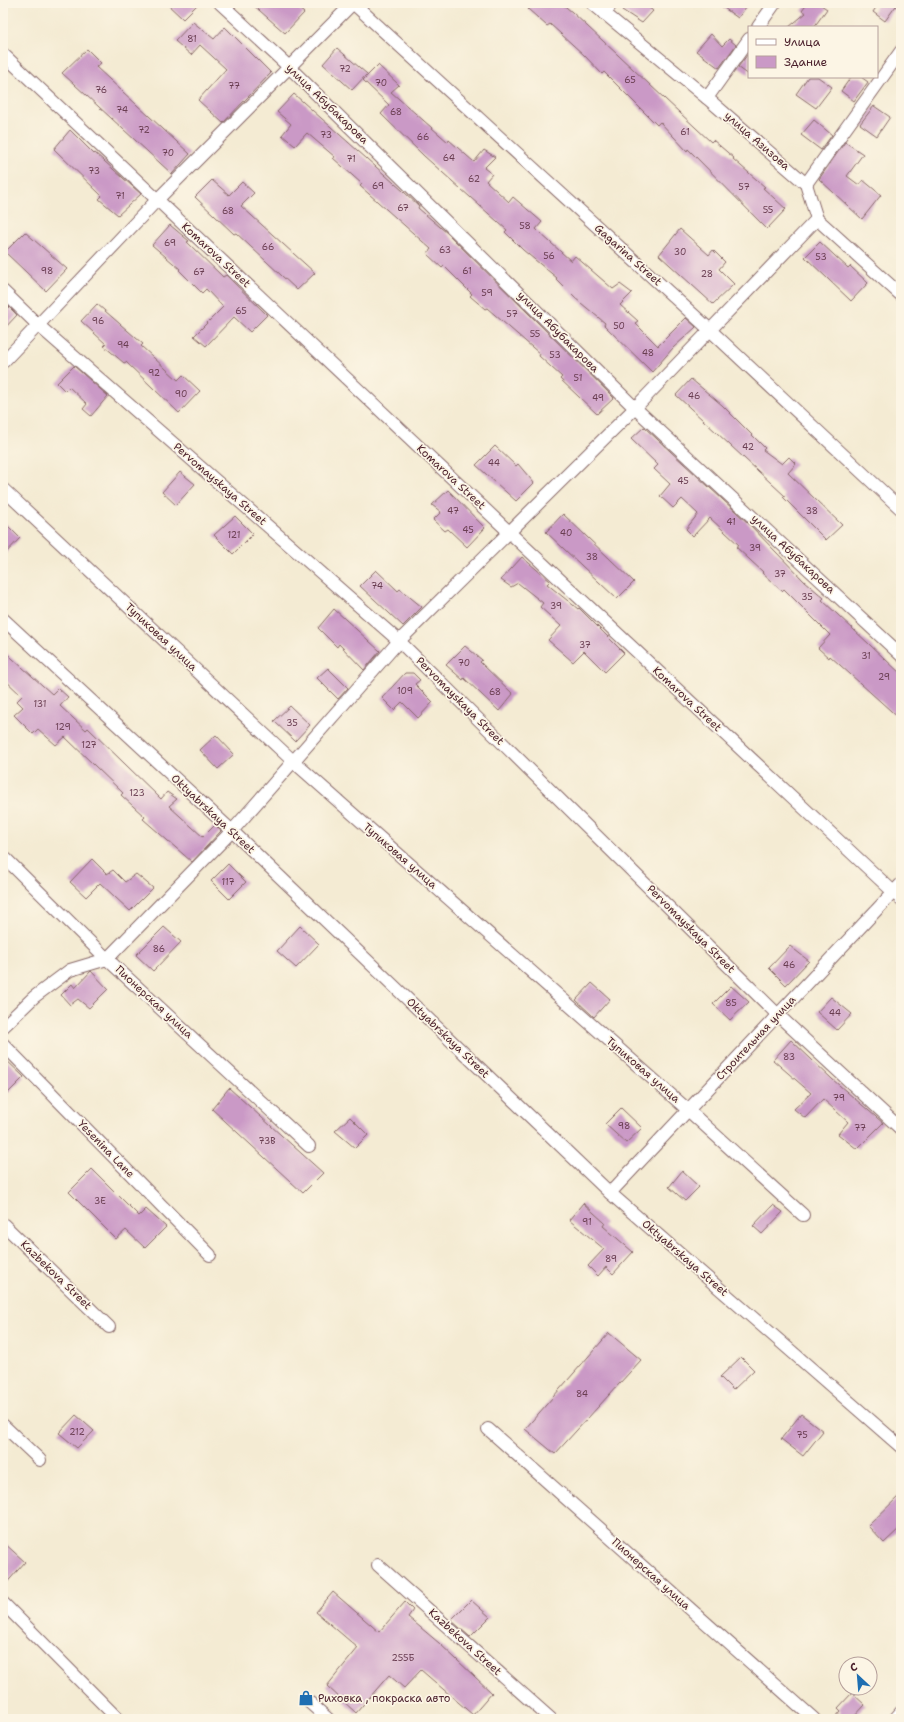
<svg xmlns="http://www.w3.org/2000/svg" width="904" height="1722" font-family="'Shantell Sans',sans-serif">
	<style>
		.building { fill: #ca99c6 }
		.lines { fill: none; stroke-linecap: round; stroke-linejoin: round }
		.minor-casing { stroke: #866666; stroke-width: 14 }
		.minor { stroke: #fff; stroke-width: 12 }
		.labels { text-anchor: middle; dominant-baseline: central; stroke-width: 3.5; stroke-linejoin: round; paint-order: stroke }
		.number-label { font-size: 9px; fill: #6a3e52 }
		.street-label { font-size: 11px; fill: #4a1f2b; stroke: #fcf5e5 }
		.poi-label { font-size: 11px; fill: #4a1f2b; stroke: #fcf5e5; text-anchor: start }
	</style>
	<rect width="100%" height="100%" fill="#fcf5e5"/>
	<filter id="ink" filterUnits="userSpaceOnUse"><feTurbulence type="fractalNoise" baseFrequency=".025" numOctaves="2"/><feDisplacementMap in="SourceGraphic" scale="8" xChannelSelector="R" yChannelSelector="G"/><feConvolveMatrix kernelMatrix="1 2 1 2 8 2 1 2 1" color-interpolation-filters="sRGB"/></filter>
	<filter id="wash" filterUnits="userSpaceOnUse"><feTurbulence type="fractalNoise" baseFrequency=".012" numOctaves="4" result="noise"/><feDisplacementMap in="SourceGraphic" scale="16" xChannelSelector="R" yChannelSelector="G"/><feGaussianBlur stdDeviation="0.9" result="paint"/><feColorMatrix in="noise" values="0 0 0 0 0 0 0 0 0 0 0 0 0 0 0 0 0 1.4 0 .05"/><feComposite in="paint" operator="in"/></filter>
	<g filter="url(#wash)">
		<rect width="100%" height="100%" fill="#f4ebd3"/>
		<g id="blocks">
			<g class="building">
				<polygon points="166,3 199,3 183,19"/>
				<polygon points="251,3 292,3 304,13 285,33"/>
				<polygon points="533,3 561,3 572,12 711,142 713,140 734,158 733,159 765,187 763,188 786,209 767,229 688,149 687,151 660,122 657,125 604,72 602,74 584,55 550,24 547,26 528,9"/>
				<polygon points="627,3 643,3 653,11 642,23 622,10"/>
				<polygon points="717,3 749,3 738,18"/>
				<polygon points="808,3 818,3 827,9 814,27 789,27 806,13 802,11"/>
				<polygon points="879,3 898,3 885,21 873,12"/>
				<polygon points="193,22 214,39 225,27 271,73 223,123 198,100 226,69 200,45 191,55 175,41"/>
				<polygon points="711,34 722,46 729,39 736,45 719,68 696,51"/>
				<polygon points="337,48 367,74 352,90 323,64"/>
				<polygon points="87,49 101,63 96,67 190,154 172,174 62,73"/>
				<polygon points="748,54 749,55 749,75 738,67"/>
				<polygon points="378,65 399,85 391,92 448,142 449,140 474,162 484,150 495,157 484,168 492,174 486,181 509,202 513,197 542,222 536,229 540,233 571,261 575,256 613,289 620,284 632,293 620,305 638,321 635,323 658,346 686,318 696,327 673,348 652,372 604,325 605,323 575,298 556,279 557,278 523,250 505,232 507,230 424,156 381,114 389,105 363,80"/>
				<polygon points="808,77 818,77 832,87 816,108 796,94"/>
				<polygon points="851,77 861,77 868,82 854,101 841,91"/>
				<polygon points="294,94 403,191 419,206 418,208 447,233 614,398 597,414 560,379 562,377 539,356 540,354 487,308 485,309 470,296 472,294 444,266 442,268 427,254 431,249 360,186 362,184 333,158 335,157 307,133 295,146 282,135 291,124 277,112"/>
				<polygon points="874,106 890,117 877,136 860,124"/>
				<polygon points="814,120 832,135 821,150 801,135"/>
				<polygon points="70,130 94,154 95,153 141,194 118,215 99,199 102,196 54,149"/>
				<polygon points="845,142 863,154 847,176 859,185 863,180 881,195 862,219 819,179"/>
				<polygon points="212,180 229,195 242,182 254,193 241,206 315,273 297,290 236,233 234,234 195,197"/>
				<polygon points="170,225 189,241 187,242 223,277 226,275 267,315 250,332 234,317 206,346 194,336 223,307 206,289 202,293 179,270 180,269 152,245"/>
				<polygon points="680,229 709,255 713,250 725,262 719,269 734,284 713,304 659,255"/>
				<polygon points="25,232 67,269 46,291 5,252"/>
				<polygon points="820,242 848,268 850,266 868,283 851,301 805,257"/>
				<polygon points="3,301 17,315 3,330"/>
				<polygon points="97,304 143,344 141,346 178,380 183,375 200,391 179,413 126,362 124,363 104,346 106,344 81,321"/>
				<polygon points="74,366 108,396 91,416 83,409 87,404 69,387 65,391 57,383"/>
				<polygon points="691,379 722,405 765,448 763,450 782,464 789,457 796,464 788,473 842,525 826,540 783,497 785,496 676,395"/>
				<polygon points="644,427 748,523 804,581 824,598 822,600 901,674 901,720 830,656 829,658 818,648 830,635 784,589 782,591 762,573 763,572 736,547 739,545 710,518 693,536 686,529 698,514 682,499 673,508 660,496 670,484 654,469 658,465 631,439"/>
				<polygon points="495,446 516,466 518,464 534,483 516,501 476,465"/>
				<polygon points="180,472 195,484 176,505 162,492"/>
				<polygon points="448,490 485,528 467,547 448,529 445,531 433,520 441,512 432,505"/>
				<polygon points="563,514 634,582 617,599 546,532"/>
				<polygon points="235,516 253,534 233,554 214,535"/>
				<polygon points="3,521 20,538 3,556"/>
				<polygon points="522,557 550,581 547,584 578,609 579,608 624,653 605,672 584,651 573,662 548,640 561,626 540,607 543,603 518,583 511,587 501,580"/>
				<polygon points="376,570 398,591 400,589 422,607 403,626 360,586"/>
				<polygon points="334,609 380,651 364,670 339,644 337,647 318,628"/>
				<polygon points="465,646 482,660 480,662 513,694 499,711 464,678 463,680 446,665"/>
				<polygon points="3,650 52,694 58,688 68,697 60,706 86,730 88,728 161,799 167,792 177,799 169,806 203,837 215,825 221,831 192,862 143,819 145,817 121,795 123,793 65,737 56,745 38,729 33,734 14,715 23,707 17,701 22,696 3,678"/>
				<polygon points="328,668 348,688 338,699 317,678"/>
				<polygon points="405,673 413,673 420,680 415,684 433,702 418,718 402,702 394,710 382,698"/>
				<polygon points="290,706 310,725 295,741 274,721"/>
				<polygon points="216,735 234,754 218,769 200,750"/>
				<polygon points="92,859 107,874 113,870 125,882 136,874 153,888 130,911 100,883 86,897 70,882"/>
				<polygon points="228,864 246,882 229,899 211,881"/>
				<polygon points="300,926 319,944 296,968 277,951"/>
				<polygon points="164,927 181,942 153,971 136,955"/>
				<polygon points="790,946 809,961 786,985 769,968"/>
				<polygon points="91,971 108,989 89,1008 78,999 70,1005 61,995 72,984 75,988"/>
				<polygon points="592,983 610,999 594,1017 576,1000"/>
				<polygon points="731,986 749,1002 730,1020 713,1004"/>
				<polygon points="831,997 852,1014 837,1030 817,1012"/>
				<polygon points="791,1040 832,1079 883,1123 857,1149 838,1134 848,1122 823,1099 805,1118 794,1109 811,1093 773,1060"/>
				<polygon points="3,1057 24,1077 3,1098"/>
				<polygon points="229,1088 323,1173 303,1193 212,1109"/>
				<polygon points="621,1108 642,1128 626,1143 605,1124"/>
				<polygon points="350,1117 368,1135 355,1148 335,1131"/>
				<polygon points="92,1169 139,1216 146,1209 166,1227 145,1248 126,1230 116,1239 69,1192"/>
				<polygon points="682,1171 699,1187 685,1201 669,1187"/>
				<polygon points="583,1203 605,1223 603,1226 633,1252 613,1274 606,1267 598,1276 588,1266 604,1249 569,1220"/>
				<polygon points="773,1205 783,1212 762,1234 753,1226"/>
				<polygon points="609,1333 641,1360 555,1454 525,1429"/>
				<polygon points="741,1357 754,1370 733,1390 720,1377"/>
				<polygon points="801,1414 823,1431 803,1456 781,1439"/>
				<polygon points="76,1415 94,1431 77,1448 59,1433"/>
				<polygon points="901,1494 901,1527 884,1543 868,1526"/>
				<polygon points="3,1542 25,1562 3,1587"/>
				<polygon points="333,1592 379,1632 405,1602 413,1610 408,1617 439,1643 492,1693 473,1715 421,1670 404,1688 389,1675 356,1713 327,1686 358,1648 316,1612"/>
				<polygon points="471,1600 490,1617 470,1637 451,1620"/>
				<polygon points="852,1693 865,1705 852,1719 834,1719 841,1711 838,1708"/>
			</g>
		</g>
	</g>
	<g filter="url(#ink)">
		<use href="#blocks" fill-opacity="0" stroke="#866666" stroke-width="1"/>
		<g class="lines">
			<g class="minor-casing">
				<g id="minor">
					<polyline points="220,3 288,66 635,408 901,655"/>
					<polyline points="353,3 710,330 901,509"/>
					<polyline points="592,3 707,98 806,184 817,219 901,295"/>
					<polyline points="604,14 612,3"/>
					<polyline points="758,27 775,3"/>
					<polyline points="3,54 508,531 901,899"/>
					<polyline points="707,98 749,39"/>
					<polyline points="806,184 901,51"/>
					<polyline points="3,291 38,325 399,641 778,1015 901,1129"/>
					<polyline points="3,362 157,200 353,3"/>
					<polyline points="3,489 294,762 688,1110 803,1215"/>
					<polyline points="3,619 232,831 610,1193 901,1447"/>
					<polyline points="3,856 107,959 309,1146"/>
					<polyline points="3,1027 34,997 70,970 107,959 232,831 399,641 635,408 817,219"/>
					<polyline points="3,1044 210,1255"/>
					<polyline points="610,1193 901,884"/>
					<polyline points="3,1224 109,1327"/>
					<polyline points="3,1425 40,1460"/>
					<polyline points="488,1429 814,1719"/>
					<polyline points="378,1565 551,1719"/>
					<polyline points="3,1603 118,1719"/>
					<polyline points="309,1702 328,1719"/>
					<polyline points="895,1719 901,1712"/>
				</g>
			</g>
			<use href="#minor" class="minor"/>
		</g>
	</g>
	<defs>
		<g id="shop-bare" transform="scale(1.2)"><path d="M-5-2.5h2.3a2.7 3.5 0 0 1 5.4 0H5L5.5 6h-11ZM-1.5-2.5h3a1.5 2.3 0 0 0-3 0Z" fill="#1f6fb2" stroke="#fcf5e5" stroke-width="2.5" paint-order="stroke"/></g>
	</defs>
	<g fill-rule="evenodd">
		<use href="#shop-bare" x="306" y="1698"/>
	</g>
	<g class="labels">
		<g class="number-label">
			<text x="192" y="39">81</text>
			<text x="345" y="69">72</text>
			<text x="630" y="80">65</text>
			<text x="381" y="83">70</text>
			<text x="234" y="86">77</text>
			<text x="101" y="90">76</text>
			<text x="122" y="110">74</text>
			<text x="396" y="112">68</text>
			<text x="144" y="130">72</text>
			<text x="685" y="132">61</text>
			<text x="326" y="135">73</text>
			<text x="423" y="137">66</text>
			<text x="168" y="153">70</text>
			<text x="449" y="158">64</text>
			<text x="351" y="159">71</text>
			<text x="94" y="171">73</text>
			<text x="474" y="179">62</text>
			<text x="378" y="186">69</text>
			<text x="744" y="187">57</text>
			<text x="120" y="196">71</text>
			<text x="403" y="208">67</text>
			<text x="768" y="210">55</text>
			<text x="228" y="211">68</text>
			<text x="525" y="226">58</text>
			<text x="170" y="243">69</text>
			<text x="268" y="247">66</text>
			<text x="445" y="250">63</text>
			<text x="680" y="252">30</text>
			<text x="549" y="256">56</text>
			<text x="821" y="257">53</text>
			<text x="47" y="271">98</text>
			<text x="467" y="271">61</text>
			<text x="199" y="272">67</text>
			<text x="707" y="274">28</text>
			<text x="487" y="293">59</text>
			<text x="241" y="311">65</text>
			<text x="512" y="314">57</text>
			<text x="98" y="321">96</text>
			<text x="619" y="326">50</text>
			<text x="535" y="334">55</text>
			<text x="123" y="345">94</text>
			<text x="648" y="353">48</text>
			<text x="555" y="355">53</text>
			<text x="154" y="373">92</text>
			<text x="578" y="378">51</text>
			<text x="181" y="394">90</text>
			<text x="694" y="396">46</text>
			<text x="598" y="398">49</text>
			<text x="748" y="447">42</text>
			<text x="494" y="463">44</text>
			<text x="683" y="481">45</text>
			<text x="453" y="511">47</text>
			<text x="812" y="511">38</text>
			<text x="731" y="522">41</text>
			<text x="468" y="530">45</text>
			<text x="566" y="533">40</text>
			<text x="234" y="535">121</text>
			<text x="755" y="548">39</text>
			<text x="592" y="557">38</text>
			<text x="780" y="574">37</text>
			<text x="377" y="586">74</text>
			<text x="807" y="597">35</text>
			<text x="556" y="606">39</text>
			<text x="585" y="645">37</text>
			<text x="866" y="656">31</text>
			<text x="464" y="663">70</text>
			<text x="884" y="677">29</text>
			<text x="405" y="691">109</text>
			<text x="495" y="692">68</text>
			<text x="40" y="704">131</text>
			<text x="292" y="723">35</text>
			<text x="63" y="727">129</text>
			<text x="89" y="745">127</text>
			<text x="137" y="793">123</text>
			<text x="228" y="882">117</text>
			<text x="159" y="949">86</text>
			<text x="789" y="965">46</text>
			<text x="731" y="1003">85</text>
			<text x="835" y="1013">44</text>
			<text x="789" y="1057">83</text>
			<text x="839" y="1098">79</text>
			<text x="624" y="1126">98</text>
			<text x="860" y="1128">77</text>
			<text x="267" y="1141">73В</text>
			<text x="100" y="1201">3Е</text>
			<text x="587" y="1222">91</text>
			<text x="611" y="1259">89</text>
			<text x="582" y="1394">84</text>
			<text x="77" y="1432">212</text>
			<text x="802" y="1435">75</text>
			<text x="403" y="1658">255Б</text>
		</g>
		<g class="street-label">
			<text transform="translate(327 104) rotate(44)">улица Абубакарова</text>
			<text transform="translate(757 141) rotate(41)">улица Азизова</text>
			<text transform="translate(216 255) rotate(43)">Komarova Street</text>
			<text transform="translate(628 255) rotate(42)">Gagarina Street</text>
			<text transform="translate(558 332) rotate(45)">улица Абубакарова</text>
			<text transform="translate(451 477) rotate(43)">Komarova Street</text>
			<text transform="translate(220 484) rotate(41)">Pervomayskaya Street</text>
			<text transform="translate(793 554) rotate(43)">улица Абубакарова</text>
			<text transform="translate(161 637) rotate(43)">Тупиковая улица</text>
			<text transform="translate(687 699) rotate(43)">Komarova Street</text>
			<text transform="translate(460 701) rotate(45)">Pervomayskaya Street</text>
			<text transform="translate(213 814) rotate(43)">Oktyabrskaya Street</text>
			<text transform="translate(400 856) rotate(41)">Тупиковая улица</text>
			<text transform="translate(691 929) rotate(45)">Pervomayskaya Street</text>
			<text transform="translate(154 1002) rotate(43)">Пионерская улица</text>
			<text transform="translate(448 1038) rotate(44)">Oktyabrskaya Street</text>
			<text transform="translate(756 1038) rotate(-47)">Строительная улица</text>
			<text transform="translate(643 1070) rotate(41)">Тупиковая улица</text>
			<text transform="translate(106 1149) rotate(46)">Yesenina Lane</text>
			<text transform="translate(685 1258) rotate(41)">Oktyabrskaya Street</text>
			<text transform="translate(56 1275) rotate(44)">Kazbekova Street</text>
			<text transform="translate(651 1574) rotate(42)">Пионерская улица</text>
			<text transform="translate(465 1642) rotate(42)">Kazbekova Street</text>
		</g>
		<g class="poi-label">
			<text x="318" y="1698">Риховка , покраска авто</text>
		</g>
	</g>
	<rect width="904" height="1722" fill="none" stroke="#fcf5e5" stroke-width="16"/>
	<rect x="748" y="26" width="130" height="52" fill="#fcf5e5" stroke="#b59f9b"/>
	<rect x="756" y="39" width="20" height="6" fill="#ffffff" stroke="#b59f9b"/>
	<text x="784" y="46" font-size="12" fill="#4a1f2b">Улица</text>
	<rect x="756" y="56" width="20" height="12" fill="#ca99c6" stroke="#b59f9b"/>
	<text x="784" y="66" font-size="12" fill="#4a1f2b">Здание</text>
	<g transform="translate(858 1676) rotate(334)"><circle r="19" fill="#fcf5e5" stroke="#b59f9b"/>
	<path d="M0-3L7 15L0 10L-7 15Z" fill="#1f6fb2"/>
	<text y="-6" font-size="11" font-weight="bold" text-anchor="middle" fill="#4a1f2b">С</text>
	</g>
</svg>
